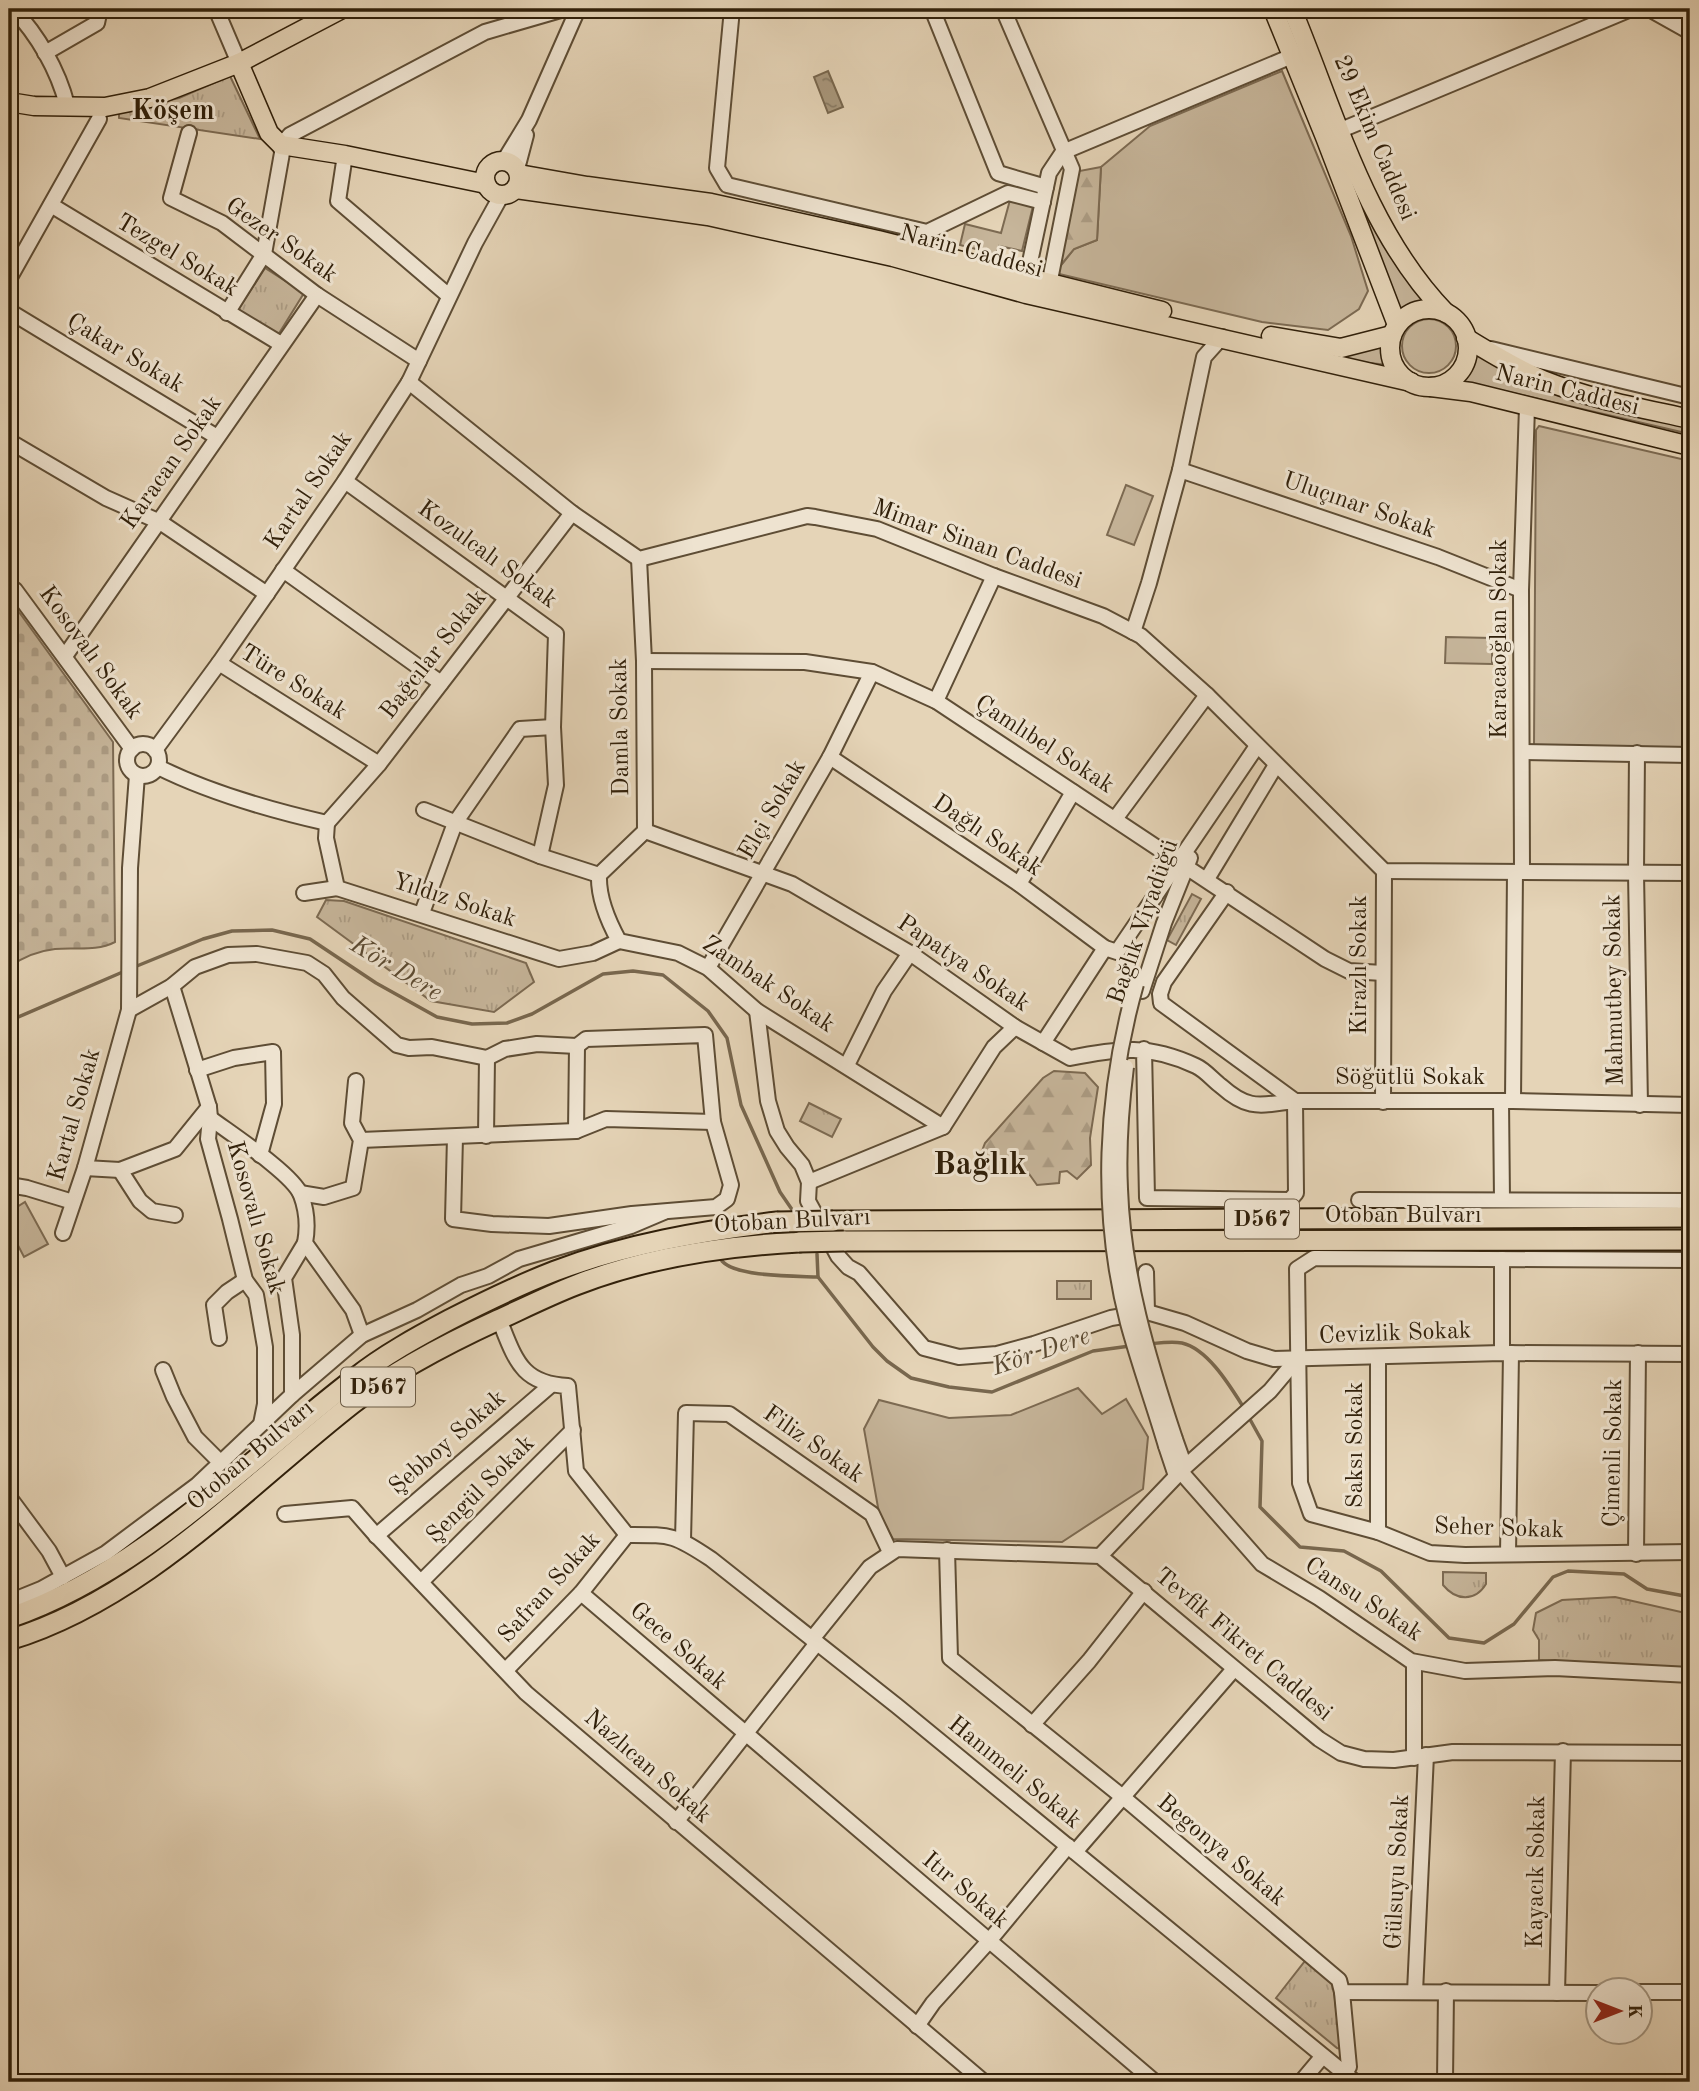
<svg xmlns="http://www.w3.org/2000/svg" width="1699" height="2091" font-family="'Old Standard TT',serif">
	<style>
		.grass { fill: #c6b59a; stroke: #7c6a52; stroke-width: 2 }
		.forest { fill: url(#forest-firs); stroke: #7c6a52; stroke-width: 2 }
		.cemetery { fill: url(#cemetery-stones); stroke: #7c6a52; stroke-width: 2 }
		.park { fill: url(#park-tufts); stroke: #7c6a52; stroke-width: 2 }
		.water { fill: url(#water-ripples); stroke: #78674e; stroke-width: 2 }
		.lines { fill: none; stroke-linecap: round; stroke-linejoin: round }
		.stream { stroke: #78674e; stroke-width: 3.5 }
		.minor-casing { stroke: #5e4d35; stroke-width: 18 }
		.major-casing { stroke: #31200a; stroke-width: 21 }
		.highway-casing { stroke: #31200a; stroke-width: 23 }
		.minor { stroke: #eee3d0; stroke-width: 14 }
		.major { stroke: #e5d4b7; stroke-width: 18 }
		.highway { stroke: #e5d4b7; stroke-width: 19 }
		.minor-bridge-casing { stroke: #5e4d35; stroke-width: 18; stroke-linecap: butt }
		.highway-bridge-casing { stroke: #31200a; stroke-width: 23; stroke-linecap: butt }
		.minor-bridge { stroke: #eee3d0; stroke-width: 14 }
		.highway-bridge { stroke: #e5d4b7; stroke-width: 19 }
		.labels { text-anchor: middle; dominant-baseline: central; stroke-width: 6; stroke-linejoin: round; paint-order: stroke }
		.shield { fill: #eee3d0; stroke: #6a5a45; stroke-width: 2 }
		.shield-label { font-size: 23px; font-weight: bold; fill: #31200a }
		.street-label { font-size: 24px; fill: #31200a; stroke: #eee3d0 }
		.water-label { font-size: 26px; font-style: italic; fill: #5b4a32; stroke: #eee3d0 }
		.quarter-label { font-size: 28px; font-weight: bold; fill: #31200a; stroke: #eee3d0 }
		.district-label { font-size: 32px; font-weight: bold; fill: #31200a; stroke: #eee3d0 }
	</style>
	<defs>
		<pattern id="forest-firs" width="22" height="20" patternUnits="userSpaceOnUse" patternTransform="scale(1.75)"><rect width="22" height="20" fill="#c6b59a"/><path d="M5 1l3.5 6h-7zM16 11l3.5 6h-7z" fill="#ab9b83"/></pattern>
		<pattern id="cemetery-stones" width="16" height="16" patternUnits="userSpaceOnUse" patternTransform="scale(1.75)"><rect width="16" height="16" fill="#c6b59a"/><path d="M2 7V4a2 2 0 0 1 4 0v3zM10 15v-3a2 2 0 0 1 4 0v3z" fill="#ab9b83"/></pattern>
		<pattern id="park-tufts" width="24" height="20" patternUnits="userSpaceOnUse" patternTransform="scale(1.75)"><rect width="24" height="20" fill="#c6b59a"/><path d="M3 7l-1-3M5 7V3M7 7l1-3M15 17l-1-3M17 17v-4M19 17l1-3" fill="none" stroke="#ab9b83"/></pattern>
		<pattern id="water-ripples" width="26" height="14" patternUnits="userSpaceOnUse" patternTransform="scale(1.75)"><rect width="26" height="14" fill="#a8977c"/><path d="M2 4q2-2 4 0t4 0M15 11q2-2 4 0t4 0" fill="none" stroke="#897b64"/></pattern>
	</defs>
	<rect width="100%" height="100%" fill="#e5d4b7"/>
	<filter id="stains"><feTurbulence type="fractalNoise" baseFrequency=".00286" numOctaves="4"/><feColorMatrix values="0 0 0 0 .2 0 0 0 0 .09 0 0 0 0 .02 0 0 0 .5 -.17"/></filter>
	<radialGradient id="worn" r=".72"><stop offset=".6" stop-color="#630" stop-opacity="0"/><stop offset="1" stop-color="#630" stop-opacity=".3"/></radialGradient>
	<g class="grass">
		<polygon points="1276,9 1289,9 1373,217 1433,306 1414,309 1399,319"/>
		<polygon points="1282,71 1351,236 1368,291 1359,309 1328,330 1262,322 1055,273 1074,249 1097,240 1101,167 1150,126"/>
		<polygon points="1010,200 1033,206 1022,251 999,246 996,254 960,245 965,224 1001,233"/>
		<polygon points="1125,308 1273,343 1354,353 1383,344 1389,365 1349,361"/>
		<circle cx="1429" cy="346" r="27"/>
		<polygon points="1474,352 1518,378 1563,397 1690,428 1690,434 1461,381 1460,378"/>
		<polygon points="1539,426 1690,461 1690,748 1534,745 1536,430"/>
		<polygon points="1126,485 1153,496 1134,545 1107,535"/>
		<polygon points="1446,637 1492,638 1492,664 1445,663"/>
		<polygon points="25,1202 48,1244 24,1257 9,1228 9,1212"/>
		<polygon points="1078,1388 1102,1414 1126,1399 1148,1437 1143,1489 1062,1542 893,1539 879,1513 864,1429 879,1400 949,1418 1011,1415"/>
	</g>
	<g class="forest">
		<polygon points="1101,167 1097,240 1074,249 1056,271 1074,172"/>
		<polygon points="1054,1071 1085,1073 1098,1087 1090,1138 1091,1165 1077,1179 1067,1171 1060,1172 1059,1183 1037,1185 1027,1171 1013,1174 974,1172 985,1143 1043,1078"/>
	</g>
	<path class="cemetery" d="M19 612 113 742 115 942C96 952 76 947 55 949 37 951 23 957 9 967V635Z"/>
	<g class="park">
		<polygon points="230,76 260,139 119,118 119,112 179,98"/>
		<polygon points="265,268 304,293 278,335 238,310"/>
		<polygon points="1192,894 1201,899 1176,945 1167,940"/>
		<polygon points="326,900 344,901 526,963 534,982 494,1012 431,1001 317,917"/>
		<polygon points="809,1103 841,1119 832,1137 800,1121"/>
		<rect x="1057" y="1281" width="34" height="18"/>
		<path d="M1443 1572 1486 1573V1584C1475 1602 1456 1601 1443 1585Z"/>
		<polygon points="1615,1597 1690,1614 1690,1669 1656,1669 1539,1660 1539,1640 1533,1630 1536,1613 1562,1600"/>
		<polygon points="1305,1961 1333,1984 1341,2049 1337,2048 1276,1998"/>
	</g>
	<polygon class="water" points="828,71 843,107 828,113 814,77"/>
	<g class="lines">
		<g class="stream">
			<polyline points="132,968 203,939 232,931 272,930 310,939 376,983 437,1017 472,1024 507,1023 532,1014 603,974 633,971 663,975 708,1011 727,1038 741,1105 780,1192 793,1211"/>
			<polyline points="9,1021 125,971"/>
			<polyline points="817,1254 818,1277 873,1347 887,1361 911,1378 949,1387 992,1392 1093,1351 1130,1346"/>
			<path d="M722 1261C736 1277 795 1276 818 1277"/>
			<path d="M1148 1344C1159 1343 1171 1341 1182 1343 1208 1349 1230 1386 1244 1408"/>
			<polyline points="1247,1414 1262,1441 1260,1507 1300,1547 1344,1551 1381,1571 1449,1638 1484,1643 1514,1624 1553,1577 1568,1571 1624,1574 1647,1589 1690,1597"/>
		</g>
		<g class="minor-casing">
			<g id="minor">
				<path d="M13 9C38 35 58 70 67 105"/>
				<polyline points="216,9 239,63"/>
				<polyline points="732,9 717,168 727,185 927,232 1008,193 1043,202"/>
				<polyline points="932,9 998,173 1046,187"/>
				<polyline points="1003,9 1072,169 1049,285"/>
				<polyline points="1649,9 1690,32"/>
				<polyline points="45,53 97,23 100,9"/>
				<polyline points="1341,130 1631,9"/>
				<polyline points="189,133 171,198 222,223 317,295 419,361"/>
				<polyline points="345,155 338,201 449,296"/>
				<polyline points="504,161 529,120 578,9"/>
				<polyline points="517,169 526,135"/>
				<polyline points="51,205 281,344"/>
				<polyline points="1027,276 1049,173 1063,152 1292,56"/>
				<polyline points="9,279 99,119"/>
				<polyline points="9,311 217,437"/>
				<polyline points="227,313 264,254 282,153 281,145 290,135 485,32 564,9"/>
				<polyline points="1491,349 1690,397"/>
				<polyline points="409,382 572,513 639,559 807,516 815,517 877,529 994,576 1103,616 1141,636 1207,695 1384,871 1690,873"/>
				<polyline points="9,441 106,498 160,522 267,594"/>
				<polyline points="1180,470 1438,557 1521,590"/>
				<polyline points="345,481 556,634 553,727 556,785 540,856"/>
				<polyline points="283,570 441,683"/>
				<polyline points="9,586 15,590 132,749"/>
				<polyline points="1133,632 1149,583 1180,470 1204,357 1222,337"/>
				<polyline points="65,656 317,295"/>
				<polyline points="644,661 805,662 872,672 936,701 1325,959 1349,971 1383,973"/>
				<polyline points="219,663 379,764"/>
				<polyline points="936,701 994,576"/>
				<circle cx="143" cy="760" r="16"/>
				<polyline points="155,750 219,663 345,481 409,382 475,243 501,196"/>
				<polyline points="1522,752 1690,755"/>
				<polyline points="1637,753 1636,873 1640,1105"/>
				<polyline points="830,757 1019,884 1105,948 1117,952 1257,746"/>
				<path d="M158 767C210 793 270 810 327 823"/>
				<polyline points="424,810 540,856 599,875"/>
				<polyline points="1115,819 1207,695"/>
				<polyline points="327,823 379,764 572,513"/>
				<polyline points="327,823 326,838 337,888 559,959 593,953 619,941"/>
				<path d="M645 831 792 884 910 953 1015 1027 1070 1058C1119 1048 1149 1044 1196 1066 1205 1070 1213 1080 1221 1086 1249 1111 1260 1105 1295 1101L1296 1193 1290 1200 1147 1198 1144 1049"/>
				<polyline points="1522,872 1521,590 1527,407"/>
				<path d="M599 875C598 898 608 921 619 941L678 953 708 968 757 1011 943 1127"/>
				<polyline points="599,875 645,831 644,661 639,559"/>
				<polyline points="1207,879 1276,765"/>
				<polyline points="1019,884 1073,792"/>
				<polyline points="1227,892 1164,982 1160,994 1161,1003 1295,1101 1513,1101 1690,1105"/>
				<polyline points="304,893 337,888"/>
				<polyline points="422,913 455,823 520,729 553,727"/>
				<polyline points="708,968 830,757 872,672"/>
				<polyline points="172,986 209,1107 210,1118 208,1139 230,1219 245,1280 256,1295 265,1347 265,1404 261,1424"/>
				<polyline points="1142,991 1164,923 1190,858"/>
				<polyline points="129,1010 172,986 195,967 228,955 257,954 307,963 324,974 343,998 397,1045 409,1048 432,1047 487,1058 505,1049 537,1044 577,1046"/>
				<polyline points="757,1011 768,1101 777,1131 787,1147 802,1165 809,1182 808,1201 838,1256 848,1267 859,1273 924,1348 959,1357 997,1354 1034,1344 1111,1318 1147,1312 1185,1323 1247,1351 1274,1359 1502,1353 1690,1354"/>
				<polyline points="1043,1043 1105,948"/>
				<polyline points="847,1065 884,991 910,953"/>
				<polyline points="197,1070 234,1058 273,1052 274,1104 260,1155"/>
				<polyline points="1501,1101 1502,1200"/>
				<polyline points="1513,1101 1515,872"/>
				<polyline points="1383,1102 1384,871"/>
				<path d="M210 1118C230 1133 293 1174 301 1195 307 1211 308 1227 305 1243L353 1310 362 1335"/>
				<polyline points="486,1136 487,1058"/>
				<polyline points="455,1137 453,1219 492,1224 549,1226 632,1214 716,1207 727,1199 731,1185 713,1122 705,1035 586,1039 577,1046 576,1131"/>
				<polyline points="361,1140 576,1131 606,1119 713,1122"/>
				<polyline points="85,1168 120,1170 175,1149 209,1107"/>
				<polyline points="120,1170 140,1201 152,1211 175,1215"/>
				<polyline points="809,1182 943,1127 994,1047 1015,1027"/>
				<polyline points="9,1185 27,1188 73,1202"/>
				<polyline points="300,1193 324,1197 353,1188 361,1140 352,1123 356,1081"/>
				<polyline points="1359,1200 1690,1201"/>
				<polyline points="63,1233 85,1168 129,1010 130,868 137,775"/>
				<polyline points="1502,1259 1502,1353"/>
				<polyline points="1690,1260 1314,1258 1297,1269 1300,1483 1311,1514 1378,1532 1430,1553 1465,1555 1690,1552"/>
				<polyline points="1146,1272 1147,1312"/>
				<path d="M503 1329C517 1365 526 1384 568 1386L576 1471 627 1535"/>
				<polyline points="219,1338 214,1305 227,1292 245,1280"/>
				<polyline points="163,1370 174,1397 195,1437 220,1462"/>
				<polyline points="292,1395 292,1335 284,1278 305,1243"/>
				<polyline points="1175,1439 1185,1467"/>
				<polyline points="1166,1446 1176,1476"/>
				<polyline points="1181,1472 1262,1564 1319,1598 1411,1661 1465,1671 1555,1668 1690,1675"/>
				<polyline points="9,1497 49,1551 63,1577"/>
				<polyline points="285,1514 352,1508 373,1532 526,1693 984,2082"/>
				<polyline points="1378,1532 1378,1357"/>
				<path d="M627 1535C672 1535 673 1534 711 1559L897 1706 1355 2082"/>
				<polyline points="376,1536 551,1385"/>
				<polyline points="683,1540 686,1413 729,1414 872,1514 890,1552"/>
				<polyline points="947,1550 950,1658 1124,1798 1339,1980 1342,1992 1598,1993"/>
				<polyline points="1508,1554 1511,1353"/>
				<polyline points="1636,1554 1638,1353"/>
				<polyline points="1100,1556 1185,1467 1270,1391 1297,1359"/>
				<polyline points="421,1582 573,1430"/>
				<polyline points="581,1593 1155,2082"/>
				<polyline points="9,1602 41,1589 106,1553 197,1485 292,1395 362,1335 417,1310 461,1285 488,1276 519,1259 631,1226 664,1212"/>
				<polyline points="812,1639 870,1567 897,1549 1100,1556 1319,1739 1341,1753 1364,1759 1394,1760 1453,1752 1690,1753"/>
				<polyline points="1414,1662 1414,1758"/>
				<polyline points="506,1670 581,1593 627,1535"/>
				<polyline points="1032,1725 1089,1661 1144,1591"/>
				<polyline points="676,1822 817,1643"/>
				<polyline points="1075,1852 1234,1669"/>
				<polyline points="1342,1992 1349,2067 1343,2074"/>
				<polyline points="1415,1992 1426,1755"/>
				<polyline points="1640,1992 1690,1992"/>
				<polyline points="1557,1993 1563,1751"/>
				<polyline points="917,2026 933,2003 989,1941 1068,1846"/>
				<polyline points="1301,2082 1322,2057"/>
				<polyline points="1445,2082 1446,1991"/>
			</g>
		</g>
		<g class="major-casing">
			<g id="major">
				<polyline points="1273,9 1325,137 1397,325"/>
				<path d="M1292 9C1335 112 1366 231 1446 313"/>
				<polyline points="239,63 269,133 281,145 345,155 486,184"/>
				<polyline points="9,102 34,106 105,107 150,98 239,63 342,9"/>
				<circle cx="502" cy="178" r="17"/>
				<polyline points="519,174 587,186 711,203 878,240 1162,311"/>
				<polyline points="516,189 708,216 893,257 1026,294 1411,382"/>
				<circle cx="1429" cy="348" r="39"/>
				<polyline points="1271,336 1341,348 1392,335"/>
				<path d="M1466 338C1491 353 1516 369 1543 380 1590 399 1641 408 1690 419"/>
				<polyline points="1431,387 1471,392 1690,446"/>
			</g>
		</g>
		<g class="highway-casing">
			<g id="highway">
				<polyline points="833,1221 1690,1217"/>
				<polyline points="844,1241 1690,1240"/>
				<path d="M9 1618C143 1572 244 1463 355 1378 384 1355 417 1337 449 1320 484 1302 519 1285 555 1271 626 1244 702 1231 777 1222"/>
				<path d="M9 1640C142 1600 245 1488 352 1404 395 1370 448 1343 498 1320 524 1308 550 1295 576 1285 647 1257 723 1246 799 1242"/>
			</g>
		</g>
		<use href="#minor" class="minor"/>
		<use href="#major" class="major"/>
		<use href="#highway" class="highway"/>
		<g class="minor-bridge-casing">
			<g id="minor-bridge">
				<path d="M1136 984C1105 1094 1099 1211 1128 1323 1139 1364 1154 1405 1166 1446"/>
				<path d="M1126 1067C1121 1107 1118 1148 1120 1189 1123 1275 1148 1358 1175 1439"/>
			</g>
		</g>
		<g class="highway-bridge-casing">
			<g id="highway-bridge">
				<polyline points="777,1222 833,1221"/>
				<polyline points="799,1242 844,1241"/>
			</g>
		</g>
		<use href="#minor-bridge" class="minor-bridge"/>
		<use href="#highway-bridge" class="highway-bridge"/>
	</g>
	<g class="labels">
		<g class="shield">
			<rect x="1225" y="1199.5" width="74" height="39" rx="5"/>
			<rect x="341" y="1367.5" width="74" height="39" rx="5"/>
		</g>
		<g class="shield-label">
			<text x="1262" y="1219">D567</text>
			<text x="378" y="1387">D567</text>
		</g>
		<g class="street-label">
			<text transform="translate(1374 138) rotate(67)">29 Ekim Caddesi</text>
			<text transform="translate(281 241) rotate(35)">Gezer Sokak</text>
			<text transform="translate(971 252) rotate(15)">Narin Caddesi</text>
			<text transform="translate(177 256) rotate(31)">Tezgel Sokak</text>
			<text transform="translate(125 354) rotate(31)">Çakar Sokak</text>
			<text transform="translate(1567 391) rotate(14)">Narin Caddesi</text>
			<text transform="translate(172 463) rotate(-55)">Karacan Sokak</text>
			<text transform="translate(309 491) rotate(-56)">Kartal Sokak</text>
			<text transform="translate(1359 506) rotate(19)">Uluçınar Sokak</text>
			<text transform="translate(977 545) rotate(20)">Mimar Sinan Caddesi</text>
			<text transform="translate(487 555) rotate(36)">Kozulcalı Sokak</text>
			<text transform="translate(1500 639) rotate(-90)">Karacaoğlan Sokak</text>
			<text transform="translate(90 653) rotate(54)">Kosovalı Sokak</text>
			<text transform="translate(434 655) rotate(-52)">Bağcılar Sokak</text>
			<text transform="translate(293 683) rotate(32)">Türe Sokak</text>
			<text transform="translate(621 727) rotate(-91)">Damla Sokak</text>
			<text transform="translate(1044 745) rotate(33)">Çamlıbel Sokak</text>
			<text transform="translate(773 810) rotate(-60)">Elçi Sokak</text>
			<text transform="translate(987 836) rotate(34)">Dağlı Sokak</text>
			<text transform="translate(454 901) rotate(18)">Yıldız Sokak</text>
			<text transform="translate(1144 922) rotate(-71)">Bağlık Viyadüğü</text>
			<text transform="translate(963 964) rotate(34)">Papatya Sokak</text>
			<text transform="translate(1360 965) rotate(-90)">Kirazlı Sokak</text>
			<text transform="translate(768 985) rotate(34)">Zambak Sokak</text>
			<text transform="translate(1615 990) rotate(-91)">Mahmutbey Sokak</text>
			<text x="1410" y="1078">Söğütlü Sokak</text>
			<text transform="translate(75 1115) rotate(-74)">Kartal Sokak</text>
			<text x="1403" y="1216">Otoban Bulvarı</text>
			<text transform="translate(255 1218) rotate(74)">Kosovalı Sokak</text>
			<text transform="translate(792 1222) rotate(-3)">Otoban Bulvarı</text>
			<text transform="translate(1395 1334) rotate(-2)">Cevizlik Sokak</text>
			<text transform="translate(448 1443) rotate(-41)">Şebboy Sokak</text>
			<text transform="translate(813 1445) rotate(35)">Filiz Sokak</text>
			<text transform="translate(1356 1445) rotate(-90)">Saksı Sokak</text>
			<text transform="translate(1614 1453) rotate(-89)">Çimenli Sokak</text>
			<text transform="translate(251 1456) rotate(-40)">Otoban Bulvarı</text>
			<text transform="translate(481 1490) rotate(-45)">Şengül Sokak</text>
			<text transform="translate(1499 1529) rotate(2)">Seher Sokak</text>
			<text transform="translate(550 1588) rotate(-48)">Safran Sokak</text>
			<text transform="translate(1363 1600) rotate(33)">Cansu Sokak</text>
			<text transform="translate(1243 1645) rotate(40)">Tevfik Fikret Caddesi</text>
			<text transform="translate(678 1647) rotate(41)">Gece Sokak</text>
			<text transform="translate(647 1767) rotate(41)">Nazlıcan Sokak</text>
			<text transform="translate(1014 1773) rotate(39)">Hanımeli Sokak</text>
			<text transform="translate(1221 1851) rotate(40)">Begonya Sokak</text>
			<text transform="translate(1398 1872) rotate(-87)">Gülsuyu Sokak</text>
			<text transform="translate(1537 1872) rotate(-89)">Kayacık Sokak</text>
			<text transform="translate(965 1891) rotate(40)">Itır Sokak</text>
		</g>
		<g class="water-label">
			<text transform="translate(396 969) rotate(31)">Kör Dere</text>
			<text transform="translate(1041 1352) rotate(-19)">Kör Dere</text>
		</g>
		<g class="quarter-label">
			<text x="173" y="112">Köşem</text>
		</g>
		<g class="district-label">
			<text x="980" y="1166">Bağlık</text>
		</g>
	</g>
	<rect width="1699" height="2091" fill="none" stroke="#e5d4b7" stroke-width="35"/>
	<rect x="10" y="10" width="1678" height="2070" fill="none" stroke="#31200a" stroke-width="3.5"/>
	<rect x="18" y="18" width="1664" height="2056" fill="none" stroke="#31200a" stroke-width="2"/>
	<g transform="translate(1619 2011) rotate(90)"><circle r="33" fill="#eee3d0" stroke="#a29581" stroke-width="2"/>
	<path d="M0-5L12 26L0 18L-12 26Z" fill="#8f2418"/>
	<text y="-10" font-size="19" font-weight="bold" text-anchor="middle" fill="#31200a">K</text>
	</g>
	<rect width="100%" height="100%" filter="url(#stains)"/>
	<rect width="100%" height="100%" fill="url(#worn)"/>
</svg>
